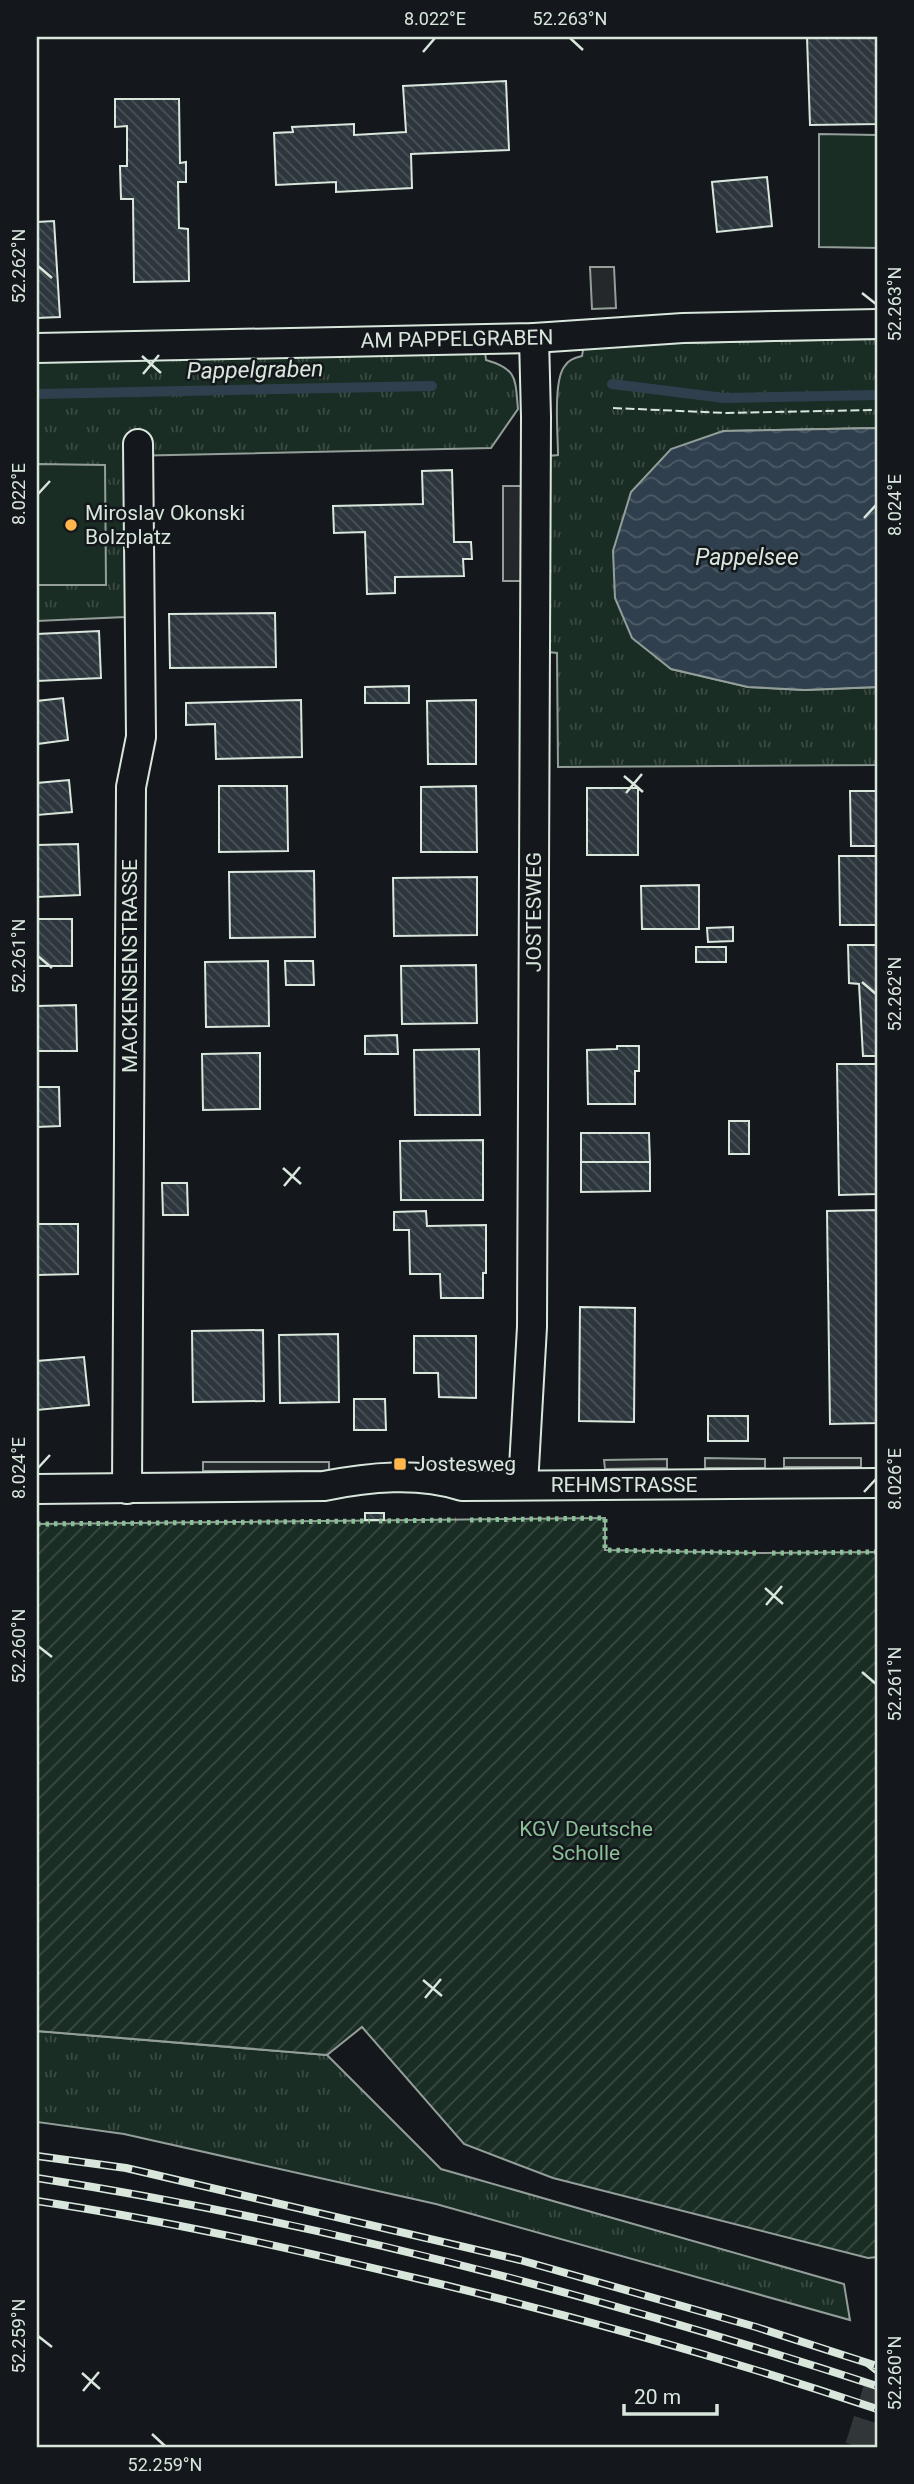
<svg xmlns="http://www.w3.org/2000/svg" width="914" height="2484" font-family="Roboto,sans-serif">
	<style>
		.grass { fill: url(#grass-tufts); stroke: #939e99; stroke-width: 2 }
		.garden { fill: url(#garden-furrows); stroke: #939e99; stroke-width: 2 }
		.pitch { fill: #1a2d24; stroke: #939e99; stroke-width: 2 }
		.parking { fill: #24282b; stroke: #939e99; stroke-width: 2 }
		.water { fill: url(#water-waves); stroke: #939e99; stroke-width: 2 }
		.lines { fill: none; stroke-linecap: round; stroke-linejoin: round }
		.stream { stroke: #2f3f4d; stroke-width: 10 }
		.building { fill: url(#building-back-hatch); stroke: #d8e6dc; stroke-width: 2 }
		.minor-tunnel { stroke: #313739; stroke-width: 28; stroke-dasharray: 28 14; stroke-linecap: butt }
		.minor-casing { stroke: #d8e6dc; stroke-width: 32 }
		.minor { stroke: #14181c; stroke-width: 28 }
		.rail-casing { stroke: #d8e6dc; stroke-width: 8 }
		.rail { stroke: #14181c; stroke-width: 5; stroke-dasharray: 16; stroke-linecap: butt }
		.hedge { stroke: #8ac095; stroke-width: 5; stroke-dasharray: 3.5 5; stroke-linecap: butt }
		.fence { stroke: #d8e6dc; stroke-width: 2; stroke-dasharray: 9 3.5; stroke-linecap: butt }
		.ticks { fill: none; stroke: #d8e6dc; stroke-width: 2.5 }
		.poi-dot { fill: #ffb74d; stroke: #14181c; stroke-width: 2.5 }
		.labels { text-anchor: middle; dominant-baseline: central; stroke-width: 5; stroke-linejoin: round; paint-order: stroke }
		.street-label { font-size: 21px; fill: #d8e6dc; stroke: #14181c }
		.poi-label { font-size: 21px; fill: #d8e6dc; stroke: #14181c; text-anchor: start }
		.park-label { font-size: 21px; fill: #8ac095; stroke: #14181c }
		.water-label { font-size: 23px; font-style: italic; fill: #d8e6dc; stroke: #14181c }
		.neatline { fill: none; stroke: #d8e6dc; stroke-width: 2.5 }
		.ticks-label { font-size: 18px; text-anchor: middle; fill: #d8e6dc }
	</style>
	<defs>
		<pattern id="grass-tufts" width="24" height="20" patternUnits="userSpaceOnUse" patternTransform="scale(1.75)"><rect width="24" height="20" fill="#1a2d24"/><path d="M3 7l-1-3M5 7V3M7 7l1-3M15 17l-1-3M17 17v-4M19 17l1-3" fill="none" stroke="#3b4b43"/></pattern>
		<pattern id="garden-furrows" width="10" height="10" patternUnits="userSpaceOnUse" patternTransform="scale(1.75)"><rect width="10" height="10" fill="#1a2d24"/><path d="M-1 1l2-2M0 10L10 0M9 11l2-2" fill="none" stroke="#3b4b43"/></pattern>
		<pattern id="water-waves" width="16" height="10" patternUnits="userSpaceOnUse" patternTransform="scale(1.75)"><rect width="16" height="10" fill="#2f3f4d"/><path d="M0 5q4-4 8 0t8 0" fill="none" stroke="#4c5b66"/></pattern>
		<pattern id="building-back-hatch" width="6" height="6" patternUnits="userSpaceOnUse" patternTransform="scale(1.75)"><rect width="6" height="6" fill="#2c363c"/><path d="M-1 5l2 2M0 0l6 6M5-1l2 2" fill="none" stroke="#4a5358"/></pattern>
	</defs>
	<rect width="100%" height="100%" fill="#14181c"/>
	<g class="grass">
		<path d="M877 339V428L723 431 671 669 748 687 805 690 877 687V765L558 767 557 653 548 652V456L558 455C558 434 553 383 564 367 568 360 574 358 582 356L584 345Z"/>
		<path d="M485 351 486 360C518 369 515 379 518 409L491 448 125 456V617L37 621V360Z"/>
		<polygon points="37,2031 327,2055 441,2169 844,2284 850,2320 436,2204 124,2134 37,2122"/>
	</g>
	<polygon class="garden" points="605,1518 605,1550 756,1553 877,1552 877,2257 868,2258 553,2178 464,2144 362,2027 327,2055 37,2031 37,1524"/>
	<g class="pitch">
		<polygon points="819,134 877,135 877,248 819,247"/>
		<polygon points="37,464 105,465 106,585 37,585"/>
	</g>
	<g class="parking">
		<polygon points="590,267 614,267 616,308 592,309"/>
		<rect x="503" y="486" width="22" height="95"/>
		<polygon points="705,1458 765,1459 765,1468 705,1468"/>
		<rect x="784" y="1458" width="77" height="9"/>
		<polygon points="667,1459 667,1468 605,1469 604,1460"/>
		<rect x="203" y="1462" width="126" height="9"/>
	</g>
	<polygon class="water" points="877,428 877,687 805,690 748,687 671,669 632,638 615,598 613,551 631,492 671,449 723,431"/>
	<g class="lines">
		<g class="stream">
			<polyline points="612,384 724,398 877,395"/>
			<polyline points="37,394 432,386"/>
		</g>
	</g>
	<g class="building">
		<polygon points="807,37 877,37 877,124 810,125"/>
		<polygon points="506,81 509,150 411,154 412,188 336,192 336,182 276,185 274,133 293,132 292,127 354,124 354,135 406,132 403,86"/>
		<polygon points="115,99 179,99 180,163 186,162 186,182 178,182 179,228 188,229 189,281 134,282 133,199 121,199 120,166 127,166 127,126 115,127"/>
		<polygon points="767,177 772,226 717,232 712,182"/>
		<polygon points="54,221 60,317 37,318 37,222"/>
		<polygon points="452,470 454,542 471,542 472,559 463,559 464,576 395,577 395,593 367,594 365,532 334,533 333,506 423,504 422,471"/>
		<polygon points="275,613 276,667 170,668 169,614"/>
		<polygon points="99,631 101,678 37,681 37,634"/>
		<polygon points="409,686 409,703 365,703 365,687"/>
		<polygon points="63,698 68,740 37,744 37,701"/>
		<polygon points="301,700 302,757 216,759 215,724 186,725 186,703"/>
		<polygon points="476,700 476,764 428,764 427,701"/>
		<polygon points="69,780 72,812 37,815 37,783"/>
		<polygon points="219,786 287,786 288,851 219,852"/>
		<polygon points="476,786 477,852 421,852 421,787"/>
		<rect x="587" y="788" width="51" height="67"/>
		<polygon points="850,791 877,791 877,846 851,846"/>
		<polygon points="78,844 80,895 37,897 37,845"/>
		<polygon points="839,856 877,856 877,925 840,925"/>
		<polygon points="314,871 315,937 230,938 229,872"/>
		<polygon points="477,877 477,935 394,936 393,878"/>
		<polygon points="699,885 699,929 642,929 641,886"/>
		<rect x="37" y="919" width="35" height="47"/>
		<polygon points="733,927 733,941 708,942 707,928"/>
		<polygon points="848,945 877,945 877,1056 863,1056 859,984 849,983"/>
		<rect x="696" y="947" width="30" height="15"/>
		<polygon points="268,961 269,1026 206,1027 205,962"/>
		<polygon points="285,961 313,961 314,985 286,985"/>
		<polygon points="476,965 477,1023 402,1024 401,966"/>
		<polygon points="76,1005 77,1051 37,1051 37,1006"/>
		<polygon points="397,1035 398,1054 365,1054 365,1036"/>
		<polygon points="617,1046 639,1046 639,1071 635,1071 635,1104 588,1104 587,1050 617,1049"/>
		<polygon points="479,1049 480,1115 415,1115 414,1050"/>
		<polygon points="260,1053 260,1109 203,1110 202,1054"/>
		<polygon points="837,1064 877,1064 877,1194 839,1195"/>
		<polygon points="37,1087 59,1087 60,1126 37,1127"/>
		<rect x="729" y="1121" width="20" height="33"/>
		<polygon points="581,1133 649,1133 650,1162 581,1162"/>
		<polygon points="483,1140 483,1200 401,1200 400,1141"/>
		<polygon points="581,1162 650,1162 650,1191 581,1192"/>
		<polygon points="162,1183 187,1183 188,1215 163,1215"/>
		<polygon points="877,1210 877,1423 830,1424 827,1211"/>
		<polygon points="426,1211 427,1226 486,1225 486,1273 483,1273 483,1298 441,1298 440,1274 410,1274 409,1230 394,1230 394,1212"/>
		<polygon points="37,1224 78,1224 78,1274 37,1275"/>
		<polygon points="580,1307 635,1308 634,1422 579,1421"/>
		<polygon points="263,1330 264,1401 193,1402 192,1331"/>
		<polygon points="338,1334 339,1402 280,1403 279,1335"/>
		<polygon points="414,1336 476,1336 476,1398 439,1397 438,1373 414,1373"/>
		<polygon points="84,1357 89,1405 37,1410 37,1361"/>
		<polygon points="354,1399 385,1399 386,1430 354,1430"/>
		<rect x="708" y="1416" width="40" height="25"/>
		<rect x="365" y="1513" width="19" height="7"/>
	</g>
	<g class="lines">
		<polyline class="minor-tunnel" points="859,2447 877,2390"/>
		<g class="minor-casing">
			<g id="minor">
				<polyline points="37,348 534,338 683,328 877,324"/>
				<polyline points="523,1485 532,1327 536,417 534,338"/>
				<path d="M37 1489 324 1486C369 1477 418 1472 462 1486L877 1483"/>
				<polyline points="127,1489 131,787 141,737 138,444"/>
			</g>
		</g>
		<use href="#minor" class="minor"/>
		<g class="rail-casing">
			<g id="rail">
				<polyline points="37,2156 126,2168 520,2260 756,2327 877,2366"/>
				<path d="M37 2178C322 2222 603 2297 877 2386"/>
				<path d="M37 2201C164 2220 289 2248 415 2278 571 2315 725 2358 877 2409"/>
			</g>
		</g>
		<use href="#rail" class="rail"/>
		<g class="hedge">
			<polyline points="470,1520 605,1518 605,1550 756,1553"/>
			<polyline points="379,1521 456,1520"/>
			<polyline points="37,1524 370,1521"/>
			<polyline points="772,1553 877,1552"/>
		</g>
		<polyline class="fence" points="613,408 727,413 877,410"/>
	</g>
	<path class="ticks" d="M570 38 583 50M423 52 435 38M38 266 52 278M862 293 876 304M142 356 161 373M143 374 159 355M38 494 50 481M864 518 876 505M624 776 643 792M626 793 642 774M38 956 52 968M862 982 876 994M283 1168 301 1184M284 1186 300 1167M38 1468 50 1455M864 1492 876 1479M765 1588 783 1604M766 1605 782 1586M38 1646 52 1657M862 1672 876 1684M423 1980 442 1996M425 1998 441 1979M38 2336 52 2347M862 2362 876 2373M82 2373 100 2389M83 2391 99 2372M152 2434 165 2446"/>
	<g class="poi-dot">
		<circle cx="71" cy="525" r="7"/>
		<rect x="393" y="1457" width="14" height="14" rx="3.5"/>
	</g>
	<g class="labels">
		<g class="street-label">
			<text transform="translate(457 339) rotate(-1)">AM PAPPELGRABEN</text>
			<text transform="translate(534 912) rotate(-90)">JOSTESWEG</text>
			<text transform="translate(130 966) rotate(-90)">MACKENSENSTRASSE</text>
			<text x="624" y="1485">REHMSTRASSE</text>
		</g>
		<g class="poi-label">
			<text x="85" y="513">Miroslav Okonski<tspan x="85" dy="24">Bolzplatz</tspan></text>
			<text x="414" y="1464">Jostesweg</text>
		</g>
		<g class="park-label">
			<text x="586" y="1829">KGV Deutsche<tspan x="586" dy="24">Scholle</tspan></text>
		</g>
		<g class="water-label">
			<text transform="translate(255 370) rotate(-1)">Pappelgraben</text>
			<text x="747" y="557">Pappelsee</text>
		</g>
	</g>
	<rect width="914" height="2484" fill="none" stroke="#14181c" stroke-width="77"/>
	<path d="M624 2404v10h93v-10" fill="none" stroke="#d8e6dc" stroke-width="3.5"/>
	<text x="634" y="2404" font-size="21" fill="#d8e6dc" stroke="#14181c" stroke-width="5" paint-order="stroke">20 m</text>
	<rect x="38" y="38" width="838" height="2408" class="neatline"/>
	<g class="ticks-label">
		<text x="435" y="25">8.022°E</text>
		<text x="570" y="25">52.263°N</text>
		<text transform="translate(19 266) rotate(-90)" y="6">52.262°N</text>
		<text transform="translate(895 304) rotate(-90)" y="6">52.263°N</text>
		<text transform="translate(19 494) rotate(-90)" y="6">8.022°E</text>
		<text transform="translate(895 505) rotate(-90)" y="6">8.024°E</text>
		<text transform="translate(19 956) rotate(-90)" y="6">52.261°N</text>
		<text transform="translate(895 994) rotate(-90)" y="6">52.262°N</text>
		<text transform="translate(19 1468) rotate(-90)" y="6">8.024°E</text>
		<text transform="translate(895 1479) rotate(-90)" y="6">8.026°E</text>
		<text transform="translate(19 1646) rotate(-90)" y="6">52.260°N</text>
		<text transform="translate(895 1684) rotate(-90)" y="6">52.261°N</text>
		<text transform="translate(19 2336) rotate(-90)" y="6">52.259°N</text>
		<text transform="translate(895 2373) rotate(-90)" y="6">52.260°N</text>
		<text x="165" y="2471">52.259°N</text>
	</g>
</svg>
